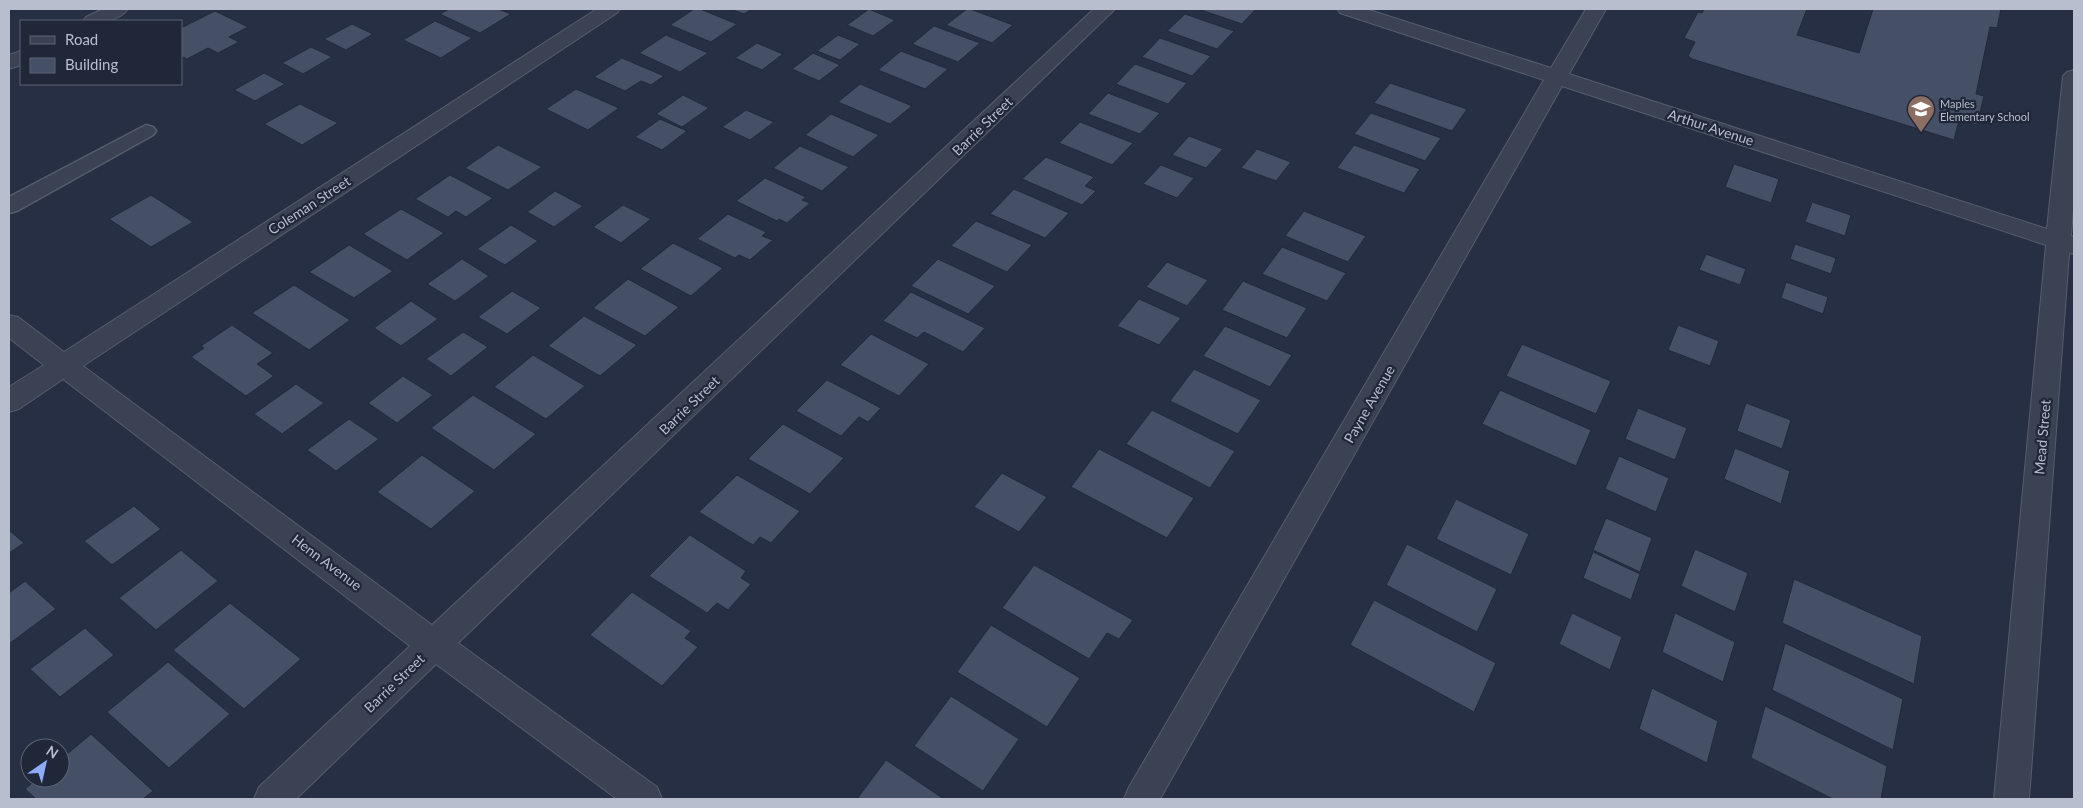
<svg xmlns="http://www.w3.org/2000/svg" width="2083" height="808" font-family="Lato,sans-serif">
	<style>
		.building { fill: #454f66; stroke: #21293a }
		.lines { fill: none; stroke-linecap: round; stroke-linejoin: round }
		.lane-casing { stroke: #565d6d; stroke-width: 3 }
		.street-casing { stroke: #565d6d; stroke-width: 2 }
		.lane { fill: #3a4253; fill-rule: evenodd }
		.street { fill: #3a4253; fill-rule: evenodd }
		.labels { text-anchor: middle; dominant-baseline: central; stroke-width: 4.5; stroke-linejoin: round; paint-order: stroke }
		.far-poi-label { font-size: 11px; fill: #b8becd; stroke: #1f2739; text-anchor: start }
		.street-label { font-size: 14px; fill: #b8becd; stroke: #1f2739 }
	</style>
	<rect width="100%" height="100%" fill="#262f44"/>
	<g class="building">
		<polygon points="449,9 498,9 511,14 480,33 440,14"/>
		<polygon points="694,9 700,9 737,24 711,42 670,25"/>
		<polygon points="730,9 752,9 744,14"/>
		<polygon points="869,9 895,20 873,36 847,25"/>
		<polygon points="967,9 970,9 1013,25 992,43 946,25"/>
		<polygon points="1198,9 1256,9 1242,24"/>
		<polygon points="1704,9 1807,9 1797,35 1859,53 1873,9 2001,9 1997,28 1990,27 1976,94 1984,96 1977,125 1959,120 1954,140 1692,59 1688,56 1695,42 1684,38 1698,12 1702,13"/>
		<polygon points="215,11 248,27 229,37 239,42 218,53 208,48 187,59 181,56 181,28"/>
		<polygon points="1185,14 1234,31 1217,49 1167,31"/>
		<polygon points="435,21 472,38 441,58 403,40"/>
		<polygon points="352,24 373,34 346,50 324,39"/>
		<polygon points="934,26 980,43 958,62 912,44"/>
		<polygon points="666,35 708,53 680,72 639,53"/>
		<polygon points="838,35 860,44 840,60 817,51"/>
		<polygon points="1160,38 1211,56 1192,76 1142,57"/>
		<polygon points="757,43 783,54 762,70 735,58"/>
		<polygon points="311,47 332,57 303,74 282,63"/>
		<polygon points="901,51 948,69 925,89 878,70"/>
		<polygon points="813,53 840,65 819,81 792,69"/>
		<polygon points="622,58 664,76 651,85 641,81 625,91 594,77"/>
		<polygon points="1135,64 1187,83 1168,104 1116,84"/>
		<polygon points="264,73 285,84 255,101 234,90"/>
		<polygon points="1390,83 1467,109 1452,131 1374,103"/>
		<polygon points="860,84 912,106 890,124 838,102"/>
		<polygon points="576,89 619,108 588,130 546,109"/>
		<polygon points="1108,93 1160,113 1140,134 1088,114"/>
		<polygon points="683,95 709,108 682,127 656,114"/>
		<polygon points="300,104 338,123 302,145 264,124"/>
		<polygon points="746,110 774,122 750,140 722,127"/>
		<polygon points="1371,113 1441,138 1425,161 1354,134"/>
		<polygon points="831,114 879,135 853,157 805,135"/>
		<polygon points="660,119 687,131 662,150 635,137"/>
		<polygon points="1080,122 1133,143 1112,165 1059,143"/>
		<polygon points="1189,136 1223,149 1206,168 1172,155"/>
		<polygon points="498,145 542,167 508,190 465,168"/>
		<polygon points="1354,145 1420,169 1404,193 1337,168"/>
		<polygon points="800,146 849,167 822,191 773,168"/>
		<polygon points="1257,149 1291,162 1276,181 1241,168"/>
		<polygon points="1046,157 1094,177 1085,186 1096,191 1082,205 1022,179"/>
		<polygon points="1734,164 1779,179 1771,203 1725,187"/>
		<polygon points="1161,165 1194,178 1177,198 1143,184"/>
		<polygon points="450,175 493,198 466,217 456,211 448,217 415,199"/>
		<polygon points="765,178 806,197 802,200 810,203 787,223 779,219 777,221 736,201"/>
		<polygon points="1014,189 1069,213 1045,238 990,214"/>
		<polygon points="555,191 583,206 554,227 527,212"/>
		<polygon points="151,195 193,222 151,247 109,219"/>
		<polygon points="1812,202 1851,215 1845,236 1805,222"/>
		<polygon points="623,205 651,219 621,243 593,227"/>
		<polygon points="401,209 444,233 407,260 363,234"/>
		<polygon points="1304,211 1366,236 1348,262 1285,236"/>
		<polygon points="728,214 766,232 762,236 773,240 750,260 739,255 735,258 697,239"/>
		<polygon points="976,221 1032,245 1007,272 951,246"/>
		<polygon points="511,225 538,241 505,265 477,249"/>
		<polygon points="673,243 723,268 691,296 640,269"/>
		<polygon points="1795,244 1836,258 1831,274 1790,259"/>
		<polygon points="349,245 393,271 354,298 309,272"/>
		<polygon points="1282,247 1346,273 1327,301 1262,274"/>
		<polygon points="1706,254 1746,269 1740,285 1699,270"/>
		<polygon points="462,259 489,276 455,301 427,284"/>
		<polygon points="938,259 995,286 968,314 911,286"/>
		<polygon points="1167,262 1208,280 1187,306 1146,287"/>
		<polygon points="628,279 679,307 645,336 593,308"/>
		<polygon points="1243,281 1307,308 1287,338 1222,310"/>
		<polygon points="1786,282 1828,297 1823,314 1781,298"/>
		<polygon points="294,285 350,320 309,350 252,313"/>
		<polygon points="512,291 541,308 507,334 478,317"/>
		<polygon points="911,292 985,328 963,352 924,332 917,338 883,321"/>
		<polygon points="1139,299 1181,318 1159,345 1117,326"/>
		<polygon points="411,301 438,319 401,346 374,328"/>
		<polygon points="584,316 637,345 600,376 548,346"/>
		<polygon points="232,325 273,353 257,364 274,376 246,396 191,357 204,348 201,346"/>
		<polygon points="1678,325 1719,341 1710,366 1668,350"/>
		<polygon points="1225,326 1292,355 1270,387 1203,356"/>
		<polygon points="463,332 488,347 451,376 426,359"/>
		<polygon points="871,334 929,364 899,396 840,365"/>
		<polygon points="1522,344 1611,381 1596,414 1506,376"/>
		<polygon points="533,355 585,386 546,419 494,387"/>
		<polygon points="1194,369 1261,400 1238,434 1170,401"/>
		<polygon points="403,376 433,395 397,423 368,403"/>
		<polygon points="827,380 881,408 868,422 859,417 841,436 796,411"/>
		<polygon points="296,384 324,403 282,434 254,414"/>
		<polygon points="1500,390 1591,430 1576,466 1482,424"/>
		<polygon points="473,395 536,434 494,470 431,428"/>
		<polygon points="1746,403 1791,420 1782,449 1737,431"/>
		<polygon points="1638,408 1687,428 1675,460 1625,439"/>
		<polygon points="1152,410 1235,451 1210,488 1126,444"/>
		<polygon points="349,419 379,439 336,471 307,450"/>
		<polygon points="783,424 844,458 810,494 748,459"/>
		<polygon points="1735,448 1790,471 1781,504 1724,479"/>
		<polygon points="1099,449 1194,498 1167,538 1071,487"/>
		<polygon points="422,455 475,491 431,529 377,492"/>
		<polygon points="1619,456 1669,478 1656,512 1605,489"/>
		<polygon points="1002,473 1047,497 1019,532 974,507"/>
		<polygon points="737,475 800,511 771,543 760,537 753,545 699,512"/>
		<polygon points="1456,499 1529,534 1511,575 1436,539"/>
		<polygon points="134,506 161,529 112,565 84,541"/>
		<polygon points="1606,518 1652,538 1640,572 1593,550"/>
		<polygon points="9,530 24,543 9,553"/>
		<polygon points="690,535 746,571 741,578 751,584 728,610 717,603 707,613 649,576"/>
		<polygon points="1407,544 1497,589 1477,632 1386,585"/>
		<polygon points="1695,549 1748,573 1735,612 1681,586"/>
		<polygon points="181,550 218,581 156,630 119,598"/>
		<polygon points="1593,552 1640,574 1631,600 1583,578"/>
		<polygon points="1034,565 1133,620 1119,639 1107,633 1089,659 1002,608"/>
		<polygon points="1794,579 1922,636 1914,684 1782,623"/>
		<polygon points="25,581 56,609 9,644 9,593"/>
		<polygon points="632,592 691,631 685,638 698,647 662,686 590,635"/>
		<polygon points="1374,600 1496,663 1474,712 1350,645"/>
		<polygon points="230,603 301,659 244,709 173,650"/>
		<polygon points="1572,613 1622,637 1610,670 1559,644"/>
		<polygon points="1675,613 1735,642 1723,682 1662,652"/>
		<polygon points="991,625 1080,678 1047,727 957,672"/>
		<polygon points="85,628 114,655 60,697 30,669"/>
		<polygon points="1785,643 1903,699 1893,750 1772,690"/>
		<polygon points="168,662 230,714 169,768 107,712"/>
		<polygon points="1652,688 1718,721 1707,763 1639,729"/>
		<polygon points="951,696 1019,739 983,791 914,746"/>
		<polygon points="1765,706 1887,766 1881,799 1833,799 1751,758"/>
		<polygon points="91,734 153,791 143,799 36,799 25,789 38,778 60,778 60,760"/>
		<polygon points="886,760 944,799 857,799"/>
	</g>
	<g class="lines">
		<g class="lane-casing">
			<polygon id="lane" points="146,125 153,127 156,131 153,135 17,211 9,213 9,197"/>
		</g>
		<g class="street-casing">
			<g id="street">
				<path d="M103 9H128C118 23 98 22 83 21L86 17Z"/>
				<polygon points="597,9 620,9 617,13 83,366 432,625 1094,9 1115,9 458,643 657,787 662,799 617,799 436,664 296,799 254,799 259,787 410,646 63,379 19,409 9,412 9,387 44,365 9,338 9,315 18,317 64,352"/>
				<polygon points="1337,9 1366,9 1551,68 1586,9 1606,9 1569,74 2047,229 2063,76 2067,72 2074,70 2074,197 2071,236 2074,237 2074,254 2069,253 2029,799 1994,799 2046,245 1562,86 1160,799 1124,799 1129,787 1544,80 1340,13"/>
				<polygon points="21,51 21,65 9,69 9,55"/>
			</g>
		</g>
		<use href="#lane" class="lane"/>
		<use href="#street" class="street"/>
	</g>
	<defs>
		<g id="school-pin" transform="scale(1.4375)"><path d="M0 17L-7.5 6A9.5 9.5 0 1 1 7.5 6Z" fill="#8d6e63" stroke="#1f2739"/><path d="M0-5L7-2L0 1L-7-2ZM-4 1L0 2.5L4 1V4Q0 6-4 4Z" fill="#fff"/></g>
	</defs>
	<g fill-rule="evenodd">
		<use href="#school-pin" x="1921" y="109"/>
	</g>
	<g class="labels">
		<g class="far-poi-label">
			<text x="1940" y="103">Maples<tspan x="1940" dy="13">Elementary School</tspan></text>
		</g>
		<g class="street-label">
			<text transform="translate(982 126) rotate(-44)">Barrie Street</text>
			<text transform="translate(1711 127) rotate(18)">Arthur Avenue</text>
			<text transform="translate(309 205) rotate(-33)">Coleman Street</text>
			<text transform="translate(1369 404) rotate(-60)">Payne Avenue</text>
			<text transform="translate(689 405) rotate(-44)">Barrie Street</text>
			<text transform="translate(2042 437) rotate(-85)">Mead Street</text>
			<text transform="translate(327 562) rotate(37)">Henn Avenue</text>
			<text transform="translate(394 683) rotate(-44)">Barrie Street</text>
		</g>
	</g>
	<rect width="2083" height="808" fill="none" stroke="#b8becd" stroke-width="20"/>
	<rect x="20" y="20" width="162" height="65" fill="#1f2739" stroke="#5c6374"/>
	<rect x="30" y="36" width="25" height="8" fill="#3a4253" stroke="#5c6374"/>
	<text x="65" y="45" font-size="15" fill="#b8becd">Road</text>
	<rect x="30" y="58" width="25" height="15" fill="#454f66" stroke="#5c6374"/>
	<text x="65" y="70" font-size="15" fill="#b8becd">Building</text>
	<g transform="translate(45 763) rotate(34)"><circle r="24" fill="#1f2739" stroke="#5c6374"/>
	<path d="M0-4L9 19L0 12L-9 19Z" fill="#8eacfc"/>
	<text y="-8" font-size="14" font-weight="bold" text-anchor="middle" fill="#b8becd">N</text>
	</g>
</svg>
